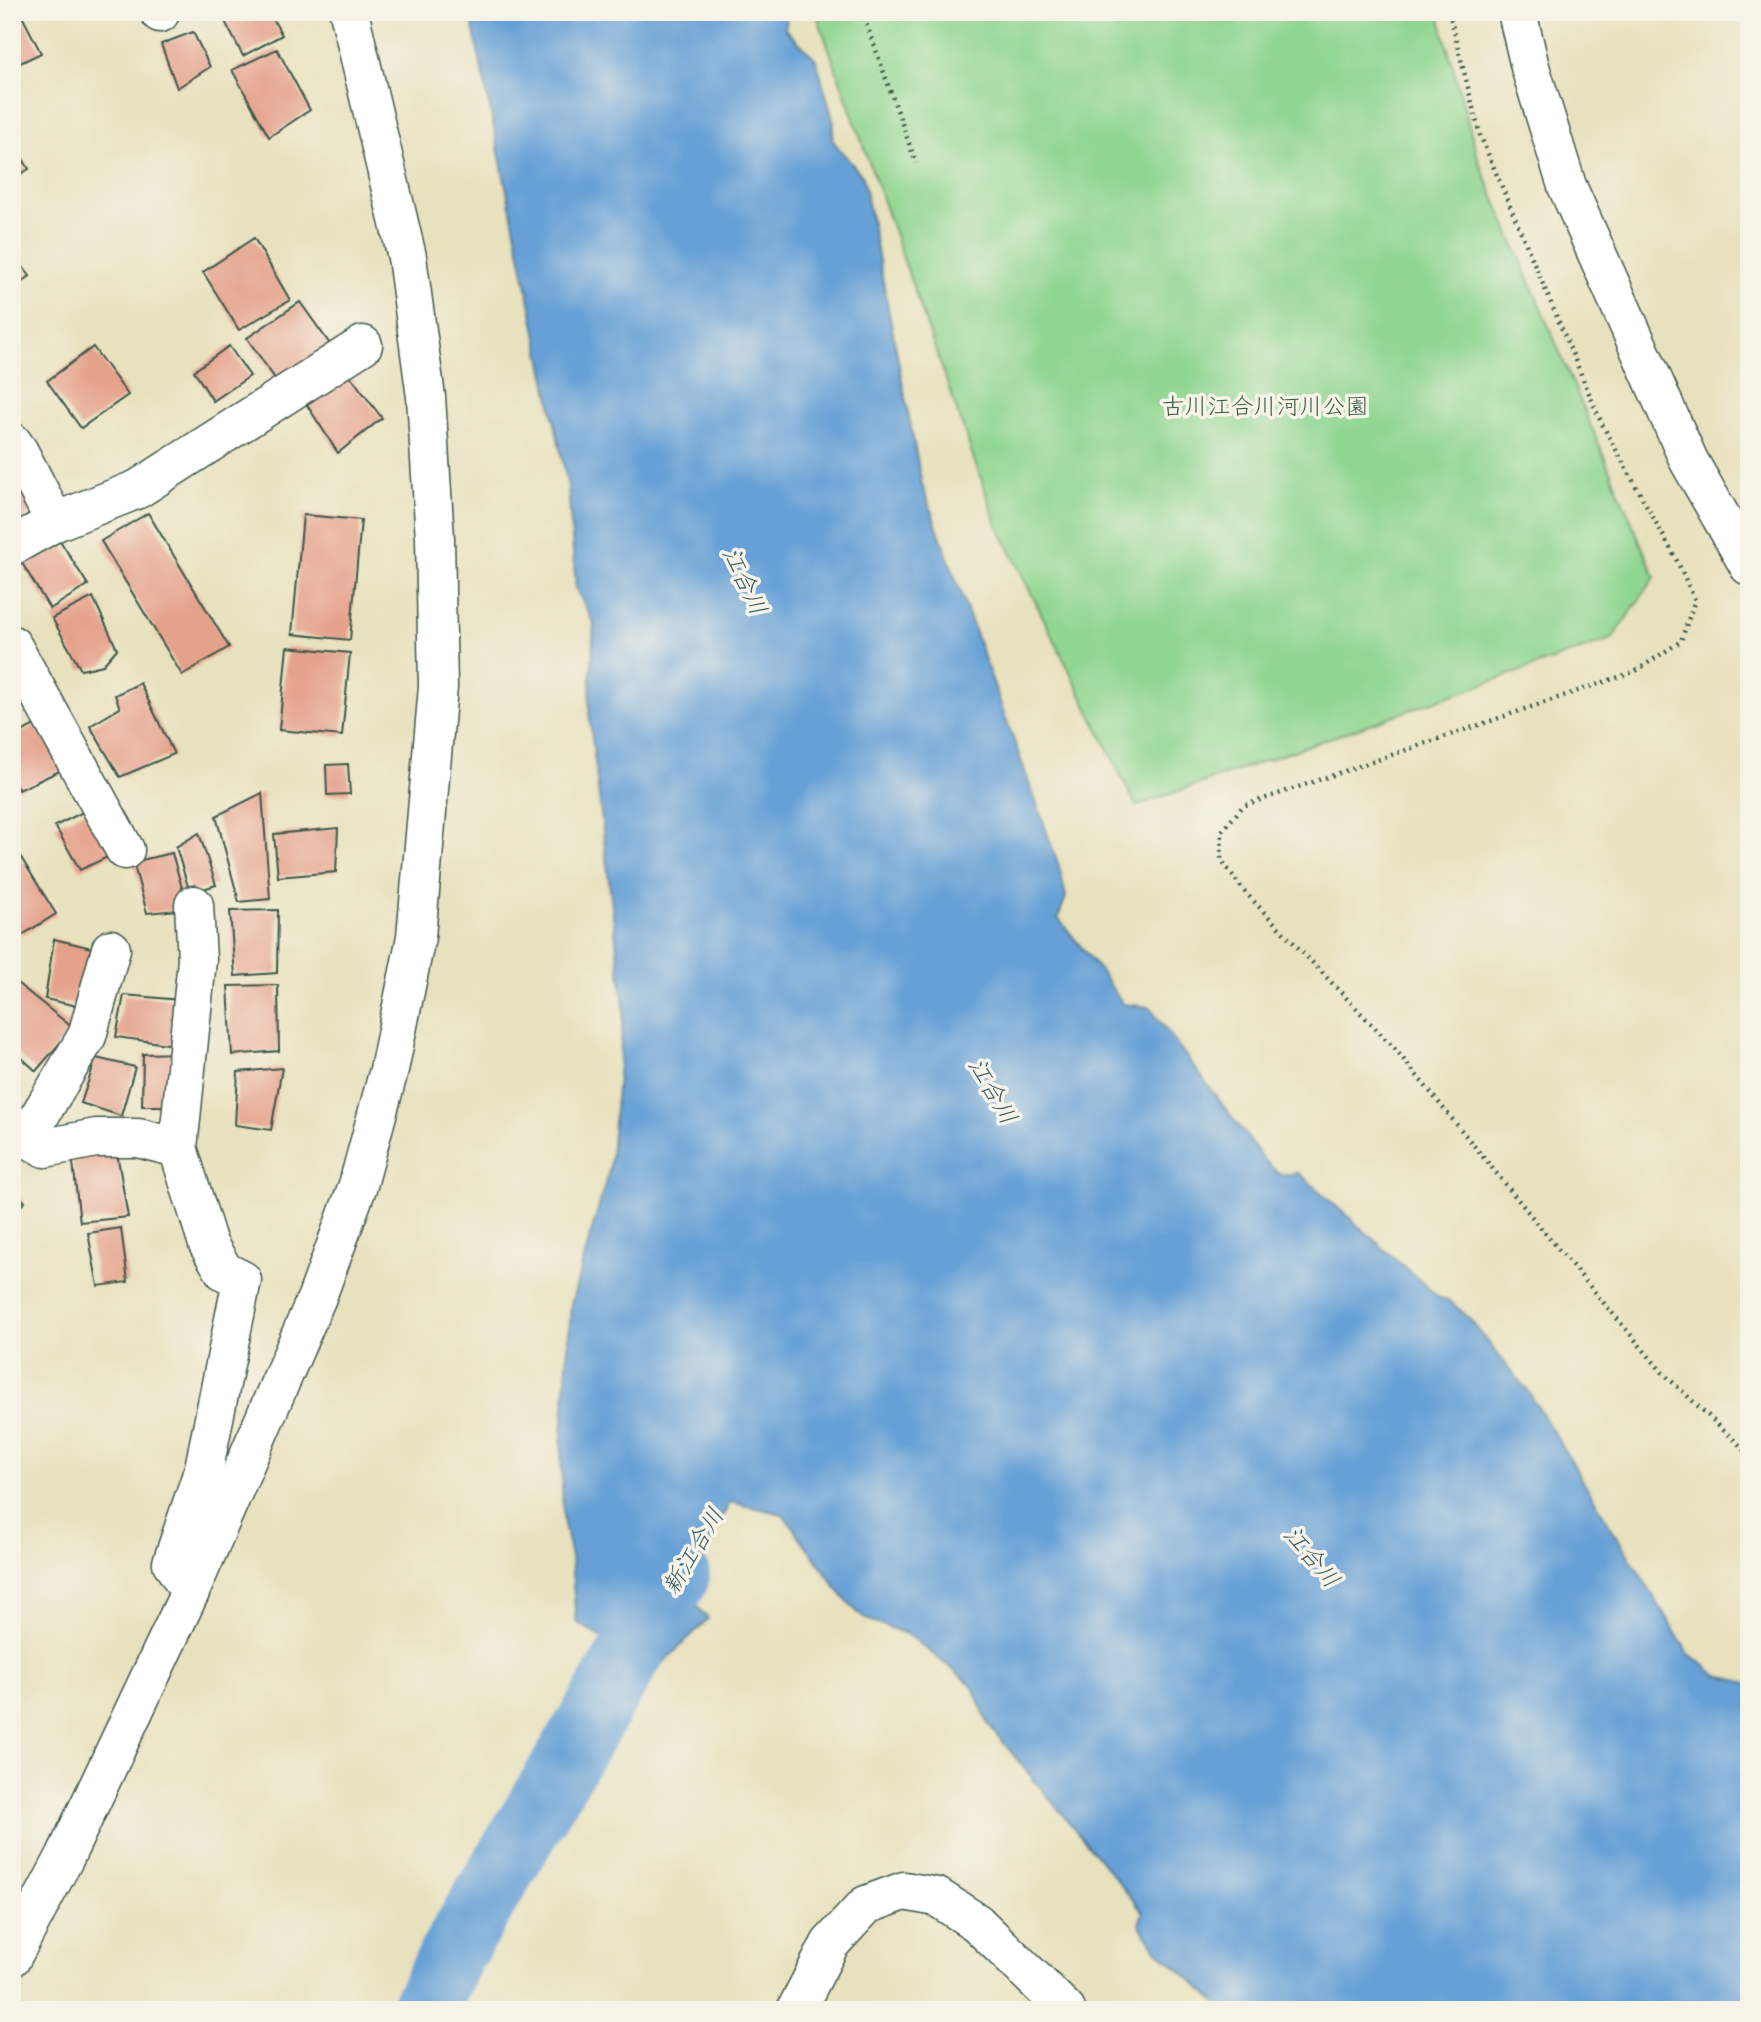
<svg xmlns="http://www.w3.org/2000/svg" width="1761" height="2022" font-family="Sriracha,'Klee One',sans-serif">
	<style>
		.green { fill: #8fd691; stroke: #578a62; stroke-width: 2 }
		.water { fill: #66a0d6; stroke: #426e85; stroke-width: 2 }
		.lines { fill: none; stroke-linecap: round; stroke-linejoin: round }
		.river { stroke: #66a0d6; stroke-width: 66 }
		.building { fill: #e5a28b }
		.minor-casing { stroke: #3d5649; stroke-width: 41 }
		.path { stroke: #3d5649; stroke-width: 4.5; stroke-dasharray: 2 5; stroke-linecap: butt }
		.minor { stroke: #fff; stroke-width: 38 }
		.labels { text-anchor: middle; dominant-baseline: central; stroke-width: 7; stroke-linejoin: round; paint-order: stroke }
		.park-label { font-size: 23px; fill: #355c47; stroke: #f7f3e8 }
		.water-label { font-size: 24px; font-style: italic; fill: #345b65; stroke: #f7f3e8 }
	</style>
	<rect width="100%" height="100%" fill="#f7f3e8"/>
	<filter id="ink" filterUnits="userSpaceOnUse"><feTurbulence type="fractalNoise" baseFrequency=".0143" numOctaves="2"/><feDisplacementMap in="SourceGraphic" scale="14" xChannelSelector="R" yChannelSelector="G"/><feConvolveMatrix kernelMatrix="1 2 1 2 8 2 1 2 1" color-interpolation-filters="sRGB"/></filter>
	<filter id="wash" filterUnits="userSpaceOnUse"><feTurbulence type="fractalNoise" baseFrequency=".00686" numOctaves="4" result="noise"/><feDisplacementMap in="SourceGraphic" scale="28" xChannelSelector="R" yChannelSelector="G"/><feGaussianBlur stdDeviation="1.57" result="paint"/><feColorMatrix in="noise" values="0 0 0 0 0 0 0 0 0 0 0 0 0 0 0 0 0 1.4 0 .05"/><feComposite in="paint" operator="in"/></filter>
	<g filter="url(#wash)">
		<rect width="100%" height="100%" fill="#e8e1bd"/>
		<polygon class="green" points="816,12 1438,12 1479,162 1655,577 1612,639 1136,806 997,524"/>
		<path class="water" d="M470 12H788L785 29 816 59 834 123 832 140 863 177 922 485 1059 866 1066 897 1058 918 1099 969 1123 1004 1149 1007 1265 1161 1280 1175 1299 1173 1438 1297 1452 1303 1466 1315 1530 1394 1688 1653 1718 1676 1749 1683V2010H1225L1156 1949 1139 1924 1143 1912 988 1724 972 1685 909 1635 863 1618 844 1598 783 1514 730 1502C721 1521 693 1571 693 1590 693 1601 701 1612 708 1619L656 1670 576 1622 571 1557 563 1519 561 1449 571 1304 610 1167 624 1008 589 713 594 623 576 589 568 487Z"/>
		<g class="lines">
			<polyline class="river" points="423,2010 453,1952 677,1576"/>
		</g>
		<g id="blocks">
			<g class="building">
				<polygon points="12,12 20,12 41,53 12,67"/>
				<polygon points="220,12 269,12 282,35 243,56"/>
				<polygon points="193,32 210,67 177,88 161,44"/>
				<polygon points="277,49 310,110 269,137 232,70"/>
				<polygon points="12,141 29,169 12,179"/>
				<polygon points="254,238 290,300 239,330 203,272"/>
				<polygon points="12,253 30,276 12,290"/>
				<polygon points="300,302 332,347 278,383 247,338"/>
				<polygon points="229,346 250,376 213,401 194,371"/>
				<polygon points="93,347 128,395 81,428 47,381"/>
				<polygon points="348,373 382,418 338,453 307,405"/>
				<polygon points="12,464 39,506 14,526 12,523"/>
				<polygon points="148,513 229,647 182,675 101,541"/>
				<polygon points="303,515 361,520 350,640 292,634"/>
				<polygon points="59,539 88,585 50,609 22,563"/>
				<polygon points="93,597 117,649 103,665 81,670 52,618"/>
				<polygon points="287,647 350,653 342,736 279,730"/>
				<polygon points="12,665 31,702 12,712"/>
				<polygon points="140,683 174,754 120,777 90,726 120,708 115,695"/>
				<polygon points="42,721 66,768 19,790 12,780 12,737"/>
				<polygon points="348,764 350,794 327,795 326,765"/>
				<polygon points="262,793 270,899 239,902 216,816"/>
				<polygon points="89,809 116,853 80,870 55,826"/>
				<polygon points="338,828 336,872 278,877 274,834"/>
				<polygon points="199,833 216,885 190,893 176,847"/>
				<polygon points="12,843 56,914 22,935 12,918"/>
				<polygon points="172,853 188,909 147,913 133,862"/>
				<polygon points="278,910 277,973 235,976 230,911"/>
				<polygon points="54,939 100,950 87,1008 45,999"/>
				<polygon points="17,983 73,1028 36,1071 12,1049 12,988"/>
				<polygon points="278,985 279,1051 232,1055 228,986"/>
				<polygon points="124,995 181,1000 175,1045 116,1037"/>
				<polygon points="181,1053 175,1106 142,1106 143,1054"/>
				<polygon points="96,1058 135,1067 121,1116 81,1103"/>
				<polygon points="282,1068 271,1130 235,1125 238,1072"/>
				<polygon points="116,1147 128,1217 80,1222 72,1154"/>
				<polygon points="12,1188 25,1202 12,1214"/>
				<polygon points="121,1228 128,1282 98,1286 88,1233"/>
			</g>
		</g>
	</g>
	<g filter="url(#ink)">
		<use href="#blocks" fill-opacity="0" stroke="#3d5649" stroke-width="2"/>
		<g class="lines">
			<g class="minor-casing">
				<g id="minor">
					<polyline points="160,12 160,13"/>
					<polyline points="1517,12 1530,67 1567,186 1689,461 1749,566"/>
					<polyline points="12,442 19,452 55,522 138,489 363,345"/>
					<polyline points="12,546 55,522"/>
					<polyline points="12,645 125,850"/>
					<polyline points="12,1129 45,1148 96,1138 138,1138 178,1148 208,1244 224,1271 242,1280 204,1468 172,1563 190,1592"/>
					<polyline points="27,1137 87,1036 111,949"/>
					<polyline points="178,1148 197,960 194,905"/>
					<polyline points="12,1957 65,1857 190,1592 317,1297 358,1185 389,1070 416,937 438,687 435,539 426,397 407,257 349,12"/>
					<polyline points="796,2010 830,1944 866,1905 904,1891 937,1897 977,1923 1066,2010"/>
				</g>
			</g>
			<g class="path">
				<polyline points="860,12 868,28 916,163"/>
				<polyline points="1449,12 1480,135 1602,424 1677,561 1695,600 1681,641 1636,671 1243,806 1222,831 1221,859 1243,890 1396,1050 1559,1250 1663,1373 1749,1454"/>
			</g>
			<use href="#minor" class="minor"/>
		</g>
	</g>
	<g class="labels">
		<g class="park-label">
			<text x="1265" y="406">古川江合川河川公園</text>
		</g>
		<g class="water-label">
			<text transform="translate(745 581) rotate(65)">江合川</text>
			<text transform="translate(993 1091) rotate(60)">江合川</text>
			<text transform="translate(693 1551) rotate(-59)">新江合川</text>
			<text transform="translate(1312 1557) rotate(50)">江合川</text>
		</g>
	</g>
	<rect width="1761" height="2022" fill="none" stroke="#f7f3e8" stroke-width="42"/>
</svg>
